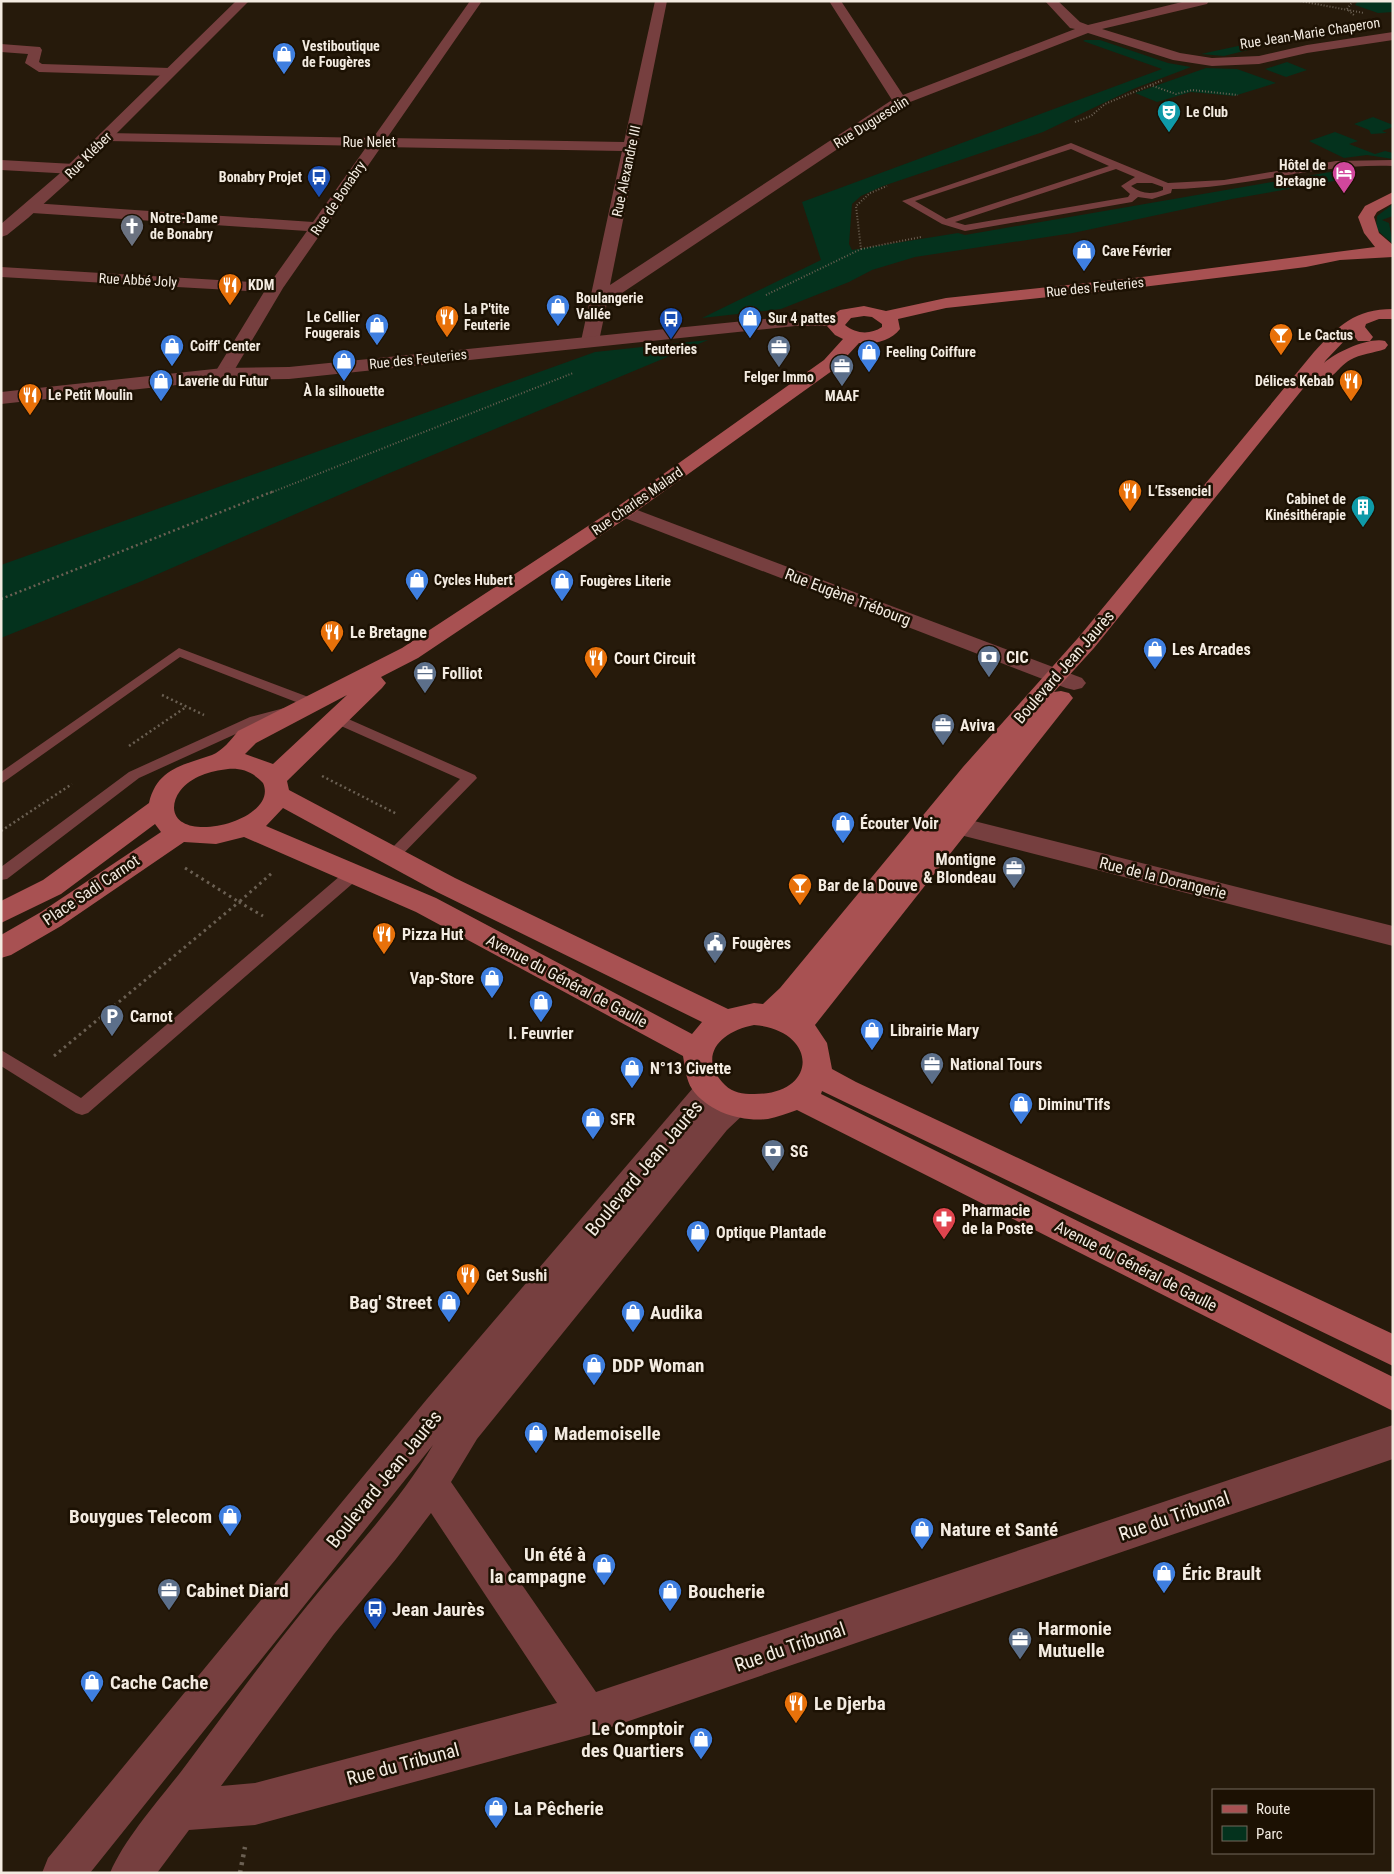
<svg xmlns="http://www.w3.org/2000/svg" width="1394" height="1874" font-family="'Roboto Condensed',sans-serif">
	<style>
		.green { fill: #04321d }
		.lines { fill: none; stroke-linecap: round; stroke-linejoin: round }
		.path-far3 { stroke: #6b6053; stroke-width: 2; stroke-dasharray: 1 2; stroke-linecap: butt }
		.path-far2 { stroke: #6b6053; stroke-width: 2.5; stroke-dasharray: 2 3; stroke-linecap: butt }
		.path-far1 { stroke: #6b6053; stroke-width: 3; stroke-dasharray: 2.5 4; stroke-linecap: butt }
		.path { stroke: #6b6053; stroke-width: 4.5; stroke-dasharray: 3 5; stroke-linecap: butt }
		.service { fill: #763f3f; fill-rule: evenodd }
		.minor { fill: #763f3f; fill-rule: evenodd }
		.tertiary { fill: #763f3f; fill-rule: evenodd }
		.secondary { fill: #a85152; fill-rule: evenodd }
		.labels { text-anchor: middle; dominant-baseline: central; stroke-width: 5; stroke-linejoin: round; paint-order: stroke }
		.far-street-label { font-size: 14px; fill: #f3ebe1; stroke: #1c1103 }
		.far-poi-label { font-size: 14px; font-weight: bold; fill: #f3ebe1; stroke: #1c1103; text-anchor: start }
		.street-label { font-size: 16px; fill: #f3ebe1; stroke: #1c1103 }
		.poi-label { font-size: 16px; font-weight: bold; fill: #f3ebe1; stroke: #1c1103; text-anchor: start }
		.near-street-label { font-size: 19px; fill: #f3ebe1; stroke: #1c1103 }
		.near-poi-label { font-size: 19px; font-weight: bold; fill: #f3ebe1; stroke: #1c1103; text-anchor: start }
	</style>
	<rect width="100%" height="100%" fill="#261a0b"/>
	<g class="green">
		<polygon points="1358,1 1393,1 1393,12 1378,13 1355,5"/>
		<polygon points="1085,40 1100,40 1168,63 1191,67 1133,89 1043,132 883,186 861,196 852,204 849,244 852,250 958,233 965,235 1336,171 1351,178 1232,199 1073,233 915,257 872,270 849,282 781,309 702,318 821,260 802,202 1162,69 1083,41"/>
		<polygon points="1261,41 1272,44 1224,56 1201,54"/>
		<polygon points="1287,62 1307,70 1286,77 1265,69"/>
		<polygon points="1206,68 1237,69 1276,83 1234,96 1191,92 1157,102 1135,93"/>
		<polygon points="1373,117 1393,125 1393,127 1382,131 1387,133 1371,134 1369,130 1354,124"/>
		<polygon points="1335,132 1358,141 1349,144 1375,154 1385,151 1393,153 1393,159 1367,155 1344,158 1309,141"/>
		<polygon points="1393,204 1393,216 1382,220 1389,223 1393,244 1376,229 1377,216"/>
		<polygon points="708,340 385,475 142,581 1,638 1,565 595,352"/>
	</g>
	<g class="lines">
		<g class="path-far3">
			<polyline points="1300,1 1364,13"/>
			<polyline points="1353,1 1347,9 1355,16"/>
			<polyline points="1150,85 1176,94 1192,90 1238,95"/>
			<polyline points="1075,122 1091,116 1105,104 1163,80"/>
			<polyline points="861,249 921,237"/>
			<polyline points="766,295 861,249 856,206 870,193 887,186"/>
			<polyline points="270,493 573,373"/>
		</g>
		<g class="path-far2">
			<polyline points="1,599 274,491"/>
			<polyline points="162,695 204,715"/>
			<polyline points="129,746 186,707"/>
			<polyline points="322,776 397,814"/>
			<polyline points="1,831 72,784"/>
		</g>
		<g class="path-far1">
			<polyline points="185,868 239,902 273,872"/>
			<polyline points="54,1056 239,902 263,916"/>
		</g>
		<polyline class="path" points="240,1873 245,1847"/>
		<g class="service">
			<path d="M1071 143 1168 183 1224 180 1336 161 1393 160V166C1318 163 1247 188 1172 189L1171 193 1152 199 1138 197 1132 202 965 231 942 224 902 201ZM1071 149 1109 166 946 219 915 201ZM1116 169 1135 177 1121 186 1130 194 1128 197 965 225 955 222ZM1137 183H1152L1163 187V190C1152 195 1141 194 1131 186Z"/>
			<polygon points="179,648 319,701 321,704 319,707 309,707 180,657 1,784 1,772"/>
			<polygon points="288,707 295,711 293,714 260,723 139,778 7,879 1,880 1,867 129,772 250,717"/>
			<polygon points="337,714 475,775 477,778 397,860 387,860 384,856 460,779 332,722 330,719"/>
			<polygon points="353,868 359,870 361,874 359,878 88,1113 82,1115 76,1113 1,1066 1,1050 81,1098 347,870"/>
		</g>
		<g class="minor">
			<polygon points="470,1 482,1 387,138 624,142 655,1 667,1 610,285 892,100 829,1 841,1 903,95 1075,29 1070,28 1045,1 1058,1 1080,22 1088,25 1186,1 1209,1 1207,4 1102,29 1180,53 1212,58 1259,56 1307,45 1393,32 1393,40 1307,53 1259,64 1212,66 1173,60 1088,33 905,104 607,303 599,341 596,345 584,345 581,341 622,151 381,147 283,288 232,374 230,378 216,378 214,374 264,292 1,277 1,267 270,283 307,231 32,213 24,208 32,203 313,222 367,146 107,141 100,137 107,133 373,138"/>
			<polygon points="1,44 40,47 42,50 39,62 42,64 170,68 177,72 170,76 39,72 25,63 28,54 1,52"/>
			<polygon points="1,160 74,164 82,169 74,174 1,170"/>
			<polygon points="624,505 1082,678 1086,683 1082,688 1074,690 1066,688 617,515 614,511 617,507"/>
			<polygon points="934,811 1393,926 1393,946 925,826 921,820 925,814"/>
			<path d="M710 1077 721 1081 725 1089 719 1100 734 1092 745 1095 749 1104 745 1113 727 1130 477 1439 451 1482 596 1692 1393 1425V1459L588 1735 255 1825 189 1830 157 1873H110C125 1837 162 1797 186 1765 226 1712 265 1657 307 1606 350 1553 398 1504 433 1445L90 1873H42L48 1858 427 1399 699 1081ZM431 1513 557 1703 255 1783 221 1786 334 1634 396 1559Z"/>
		</g>
		<g class="tertiary">
			<polygon points="236,1 249,1 69,181 28,218 7,235 1,237 1,224 58,175"/>
			<polygon points="795,316 836,316 842,317 845,321 842,325 836,326 795,326 289,379 223,380 1,404 1,392 223,368 289,367"/>
		</g>
		<path class="secondary" d="M1393 192V203L1377 212 1374 217 1379 233 1393 245V257L1340 260 1306 267 1134 288 946 308 898 319 900 329C891 341 873 345 859 343L836 368 631 515 418 658 381 677 386 683 382 688 287 781 289 790 455 878 728 1009 754 1003 763 1004 780 988 963 767 1078 638 1314 352C1338 326 1355 309 1393 309V319H1379L1366 324 1365 327 1373 337 1370 341H1358L1352 334 1348 337 1326 360 1324 363C1336 352 1369 337 1385 341L1388 345 1385 349C1374 353 1360 354 1350 360 1337 367 1333 383 1316 379L1314 375 1094 648 1054 692 1061 691 1069 693 1073 698 815 1025 827 1043 832 1069 856 1082 1393 1334V1366L822 1091 821 1094 1393 1377V1411L797 1110C788 1113 777 1117 768 1119 741 1122 708 1112 692 1089 686 1080 685 1067 683 1056L416 912 244 837 216 844 184 842 61 926 11 955 1 958V935L41 912 161 832 155 824 61 894 1 923V901L43 880 149 803C157 768 184 765 212 755 222 751 231 740 238 731L402 648 617 507 824 360 843 339 835 335 827 326 830 317 840 310 864 306 886 311 946 298 1134 278 1375 247 1364 233 1358 217 1365 206ZM864 316 872 317 882 324V327C870 335 856 334 845 325L851 318ZM347 695 273 764 245 754 256 743ZM228 769C242 768 253 772 263 783 280 820 176 847 174 808 174 802 176 796 180 791 192 776 210 771 228 769ZM283 808 437 892 702 1022 692 1034 436 898 266 826ZM754 1025C818 1030 820 1095 753 1094 743 1094 733 1093 725 1085 696 1056 721 1031 754 1025Z"/>
	</g>
	<defs>
		<g id="shop-pin" transform="scale(1.25)"><path d="M0 17L-7.5 6A9.5 9.5 0 1 1 7.5 6Z" fill="#3f7fe0" stroke="#1c1103"/><path d="M-5-2.5h2.3a2.7 3.5 0 0 1 5.4 0H5L5.5 6h-11ZM-1.5-2.5h3a1.5 2.3 0 0 0-3 0Z" fill="#fff"/></g>
		<g id="theatre-pin" transform="scale(1.25)"><path d="M0 17L-7.5 6A9.5 9.5 0 1 1 7.5 6Z" fill="#0f9aa8" stroke="#1c1103"/><path d="M-5-5.5Q0-4 5-5.5V0Q5 5 0 6Q-5 5-5 0ZM-3.3-2.5H-1v1.5H-3.3ZM1-2.5H3.3v1.5H1ZM-2.8 1Q0 5.5 2.8 1Z" fill="#fff"/></g>
		<g id="hotel-pin" transform="scale(1.25)"><path d="M0 17L-7.5 6A9.5 9.5 0 1 1 7.5 6Z" fill="#d1479c" stroke="#1c1103"/><path d="M-6-4.5h1.5V1H6V5H4.5V3h-9V5H-6ZM-4 0a1.8 1.8 0 1 1 3.6 0ZM.5 0V-2.5h3Q6-2.5 6 0Z" fill="#fff"/></g>
		<g id="bus-pin" transform="scale(1.25)"><path d="M0 17L-7.5 6A9.5 9.5 0 1 1 7.5 6Z" fill="#1a4fb4" stroke="#1c1103"/><path d="M-5-6H5V4H4V6H2V4H-2V6H-4V4H-5ZM-3.5-4V0h7V-4ZM-3.5 1.2v1.5H-2V1.2ZM2 1.2v1.5H3.5V1.2Z" fill="#fff"/></g>
		<g id="church-pin" transform="scale(1.25)"><path d="M0 17L-7.5 6A9.5 9.5 0 1 1 7.5 6Z" fill="#6b7280" stroke="#1c1103"/><path d="M-1.2-6h2.4v3.5h3.3v2.4h-3.3V6h-2.4V-.1h-3.3v-2.4h3.3Z" fill="#fff"/></g>
		<g id="restaurant-pin" transform="scale(1.25)"><path d="M0 17L-7.5 6A9.5 9.5 0 1 1 7.5 6Z" fill="#e8710a" stroke="#1c1103"/><path d="M-5-6h1v4h1v-4h1v4h1v-4h1v5L-1.5 .5V6h-2V.5L-5-1ZM5-6V6H3V1.5H1.5Q1.5-4 5-6Z" fill="#fff"/></g>
		<g id="bar-pin" transform="scale(1.25)"><path d="M0 17L-7.5 6A9.5 9.5 0 1 1 7.5 6Z" fill="#e8710a" stroke="#1c1103"/><path d="M-6-5H6L.8 .8V4.5H3.5V6h-7V4.5H-.8V.8Z" fill="#fff"/></g>
		<g id="office-pin" transform="scale(1.25)"><path d="M0 17L-7.5 6A9.5 9.5 0 1 1 7.5 6Z" fill="#5c6f8a" stroke="#1c1103"/><path d="M-6-3h4V-5.5h4V-3h4V5H-6ZM-1-4.5V-3h2v-1.5ZM-6 0V1H6V0Z" fill="#fff"/></g>
		<g id="building-pin" transform="scale(1.25)"><path d="M0 17L-7.5 6A9.5 9.5 0 1 1 7.5 6Z" fill="#0f9aa8" stroke="#1c1103"/><path d="M-4-6H4V6H1V3H-1V6H-4ZM-2.5-4.3h1.7v1.8h-1.7ZM.8-4.3h1.7v1.8H.8ZM-2.5-1h1.7V.8h-1.7ZM.8-1h1.7V.8H.8Z" fill="#fff"/></g>
		<g id="bank-pin" transform="scale(1.25)"><path d="M0 17L-7.5 6A9.5 9.5 0 1 1 7.5 6Z" fill="#5c6f8a" stroke="#1c1103"/><path d="M-6-4H6V4H-6ZM0-2.3a2.3 2.3 0 1 0 0 4.6a2.3 2.3 0 1 0 0-4.6Z" fill="#fff"/></g>
		<g id="civic-pin" transform="scale(1.25)"><path d="M0 17L-7.5 6A9.5 9.5 0 1 1 7.5 6Z" fill="#5c6f8a" stroke="#1c1103"/><path d="M-.6-6.5H3V-4.5H.6V-3L4-1V1h2V6H-6V1h2V-1L-.6-3ZM-1.2 2.5V6h2.4V2.5Z" fill="#fff"/></g>
		<g id="parking-pin" transform="scale(1.25)"><path d="M0 17L-7.5 6A9.5 9.5 0 1 1 7.5 6Z" fill="#5c6f8a" stroke="#1c1103"/><path d="M-3.5-5.5H1a3.5 3.5 0 0 1 0 7H-1V5.5H-3.5ZM-1-3.4V-.6H.8a1.4 1.4 0 0 0 0-2.8Z" fill="#fff"/></g>
		<g id="pharmacy-pin" transform="scale(1.25)"><path d="M0 17L-7.5 6A9.5 9.5 0 1 1 7.5 6Z" fill="#e0444e" stroke="#1c1103"/><path d="M-2-6h4v4h4v4h-4v4h-4v-4h-4v-4h4Z" fill="#fff"/></g>
	</defs>
	<g fill-rule="evenodd">
		<use href="#shop-pin" x="284" y="54"/>
		<use href="#theatre-pin" x="1169" y="112"/>
		<use href="#hotel-pin" x="1344" y="173"/>
		<use href="#bus-pin" x="319" y="177"/>
		<use href="#church-pin" x="132" y="226"/>
		<use href="#shop-pin" x="1084" y="251"/>
		<use href="#restaurant-pin" x="230" y="285"/>
		<use href="#shop-pin" x="558" y="306"/>
		<use href="#restaurant-pin" x="447" y="317"/>
		<use href="#shop-pin" x="750" y="318"/>
		<use href="#bus-pin" x="671" y="319"/>
		<use href="#shop-pin" x="377" y="325"/>
		<use href="#bar-pin" x="1281" y="335"/>
		<use href="#shop-pin" x="172" y="346"/>
		<use href="#office-pin" x="779" y="347"/>
		<use href="#shop-pin" x="869" y="352"/>
		<use href="#shop-pin" x="344" y="361"/>
		<use href="#office-pin" x="842" y="366"/>
		<use href="#shop-pin" x="161" y="381"/>
		<use href="#restaurant-pin" x="1351" y="381"/>
		<use href="#restaurant-pin" x="30" y="395"/>
		<use href="#restaurant-pin" x="1130" y="491"/>
		<use href="#building-pin" x="1363" y="507"/>
		<use href="#shop-pin" x="417" y="580"/>
		<use href="#shop-pin" x="562" y="581"/>
		<use href="#restaurant-pin" x="332" y="632"/>
		<use href="#shop-pin" x="1155" y="649"/>
		<use href="#bank-pin" x="989" y="657"/>
		<use href="#restaurant-pin" x="596" y="658"/>
		<use href="#office-pin" x="425" y="673"/>
		<use href="#office-pin" x="943" y="725"/>
		<use href="#shop-pin" x="843" y="823"/>
		<use href="#office-pin" x="1014" y="868"/>
		<use href="#bar-pin" x="800" y="885"/>
		<use href="#restaurant-pin" x="384" y="934"/>
		<use href="#civic-pin" x="715" y="943"/>
		<use href="#shop-pin" x="492" y="978"/>
		<use href="#shop-pin" x="541" y="1002"/>
		<use href="#parking-pin" x="112" y="1016"/>
		<use href="#shop-pin" x="872" y="1030"/>
		<use href="#office-pin" x="932" y="1064"/>
		<use href="#shop-pin" x="632" y="1068"/>
		<use href="#shop-pin" x="1021" y="1104"/>
		<use href="#shop-pin" x="593" y="1119"/>
		<use href="#bank-pin" x="773" y="1151"/>
		<use href="#pharmacy-pin" x="944" y="1219"/>
		<use href="#shop-pin" x="698" y="1232"/>
		<use href="#restaurant-pin" x="468" y="1275"/>
		<use href="#shop-pin" x="449" y="1302"/>
		<use href="#shop-pin" x="633" y="1312"/>
		<use href="#shop-pin" x="594" y="1365"/>
		<use href="#shop-pin" x="536" y="1433"/>
		<use href="#shop-pin" x="230" y="1516"/>
		<use href="#shop-pin" x="922" y="1529"/>
		<use href="#shop-pin" x="604" y="1565"/>
		<use href="#shop-pin" x="1164" y="1573"/>
		<use href="#office-pin" x="169" y="1590"/>
		<use href="#shop-pin" x="670" y="1591"/>
		<use href="#bus-pin" x="375" y="1609"/>
		<use href="#office-pin" x="1020" y="1639"/>
		<use href="#shop-pin" x="92" y="1682"/>
		<use href="#restaurant-pin" x="796" y="1703"/>
		<use href="#shop-pin" x="701" y="1739"/>
		<use href="#shop-pin" x="496" y="1808"/>
	</g>
	<g class="labels">
		<g class="far-street-label">
			<text transform="translate(1310 33) rotate(-9)">Rue Jean-Marie Chaperon</text>
			<text transform="translate(871 122) rotate(-32)">Rue Duguesclin</text>
			<text x="369" y="142">Rue Nelet</text>
			<text transform="translate(88 155) rotate(-45)">Rue Kléber</text>
			<text transform="translate(626 171) rotate(-78)">Rue Alexandre III</text>
			<text transform="translate(338 198) rotate(-56)">Rue de Bonabry</text>
			<text transform="translate(138 280) rotate(3)">Rue Abbé Joly</text>
			<text transform="translate(1095 287) rotate(-6)">Rue des Feuteries</text>
			<text transform="translate(418 359) rotate(-6)">Rue des Feuteries</text>
			<text transform="translate(637 501) rotate(-35)">Rue Charles Malard</text>
		</g>
		<g class="far-poi-label">
			<text x="302" y="46">Vestiboutique<tspan x="302" dy="16">de Fougères</tspan></text>
			<text x="1186" y="112">Le Club</text>
			<text x="1326" y="165" text-anchor="end">Hôtel de<tspan x="1326" dy="16">Bretagne</tspan></text>
			<text x="302" y="177" text-anchor="end">Bonabry Projet</text>
			<text x="150" y="218">Notre-Dame<tspan x="150" dy="16">de Bonabry</tspan></text>
			<text x="1102" y="251">Cave Février</text>
			<text x="248" y="285">KDM</text>
			<text x="576" y="298">Boulangerie<tspan x="576" dy="16">Vallée</tspan></text>
			<text x="464" y="309">La P'tite<tspan x="464" dy="16">Feuterie</tspan></text>
			<text x="360" y="317" text-anchor="end">Le Cellier<tspan x="360" dy="16">Fougerais</tspan></text>
			<text x="768" y="318">Sur 4 pattes</text>
			<text x="1298" y="335">Le Cactus</text>
			<text x="190" y="346">Coiff' Center</text>
			<text x="671" y="349" text-anchor="middle">Feuteries</text>
			<text x="886" y="352">Feeling Coiffure</text>
			<text x="779" y="377" text-anchor="middle">Felger Immo</text>
			<text x="178" y="381">Laverie du Futur</text>
			<text x="1334" y="381" text-anchor="end">Délices Kebab</text>
			<text x="344" y="391" text-anchor="middle">À la silhouette</text>
			<text x="48" y="395">Le Petit Moulin</text>
			<text x="842" y="396" text-anchor="middle">MAAF</text>
			<text x="1148" y="491">L’Essenciel</text>
			<text x="1346" y="499" text-anchor="end">Cabinet de<tspan x="1346" dy="16">Kinésithérapie</tspan></text>
			<text x="434" y="580">Cycles Hubert</text>
			<text x="580" y="581">Fougères Literie</text>
		</g>
		<g class="street-label">
			<text transform="translate(848 597) rotate(21)">Rue Eugène Trébourg</text>
			<text transform="translate(1064 667) rotate(-49)">Boulevard Jean Jaurès</text>
			<text transform="translate(1163 878) rotate(14)">Rue de la Dorangerie</text>
			<text transform="translate(91 890) rotate(-34)">Place Sadi Carnot</text>
			<text transform="translate(567 981) rotate(28)">Avenue du Général de Gaulle</text>
			<text transform="translate(1136 1266) rotate(27)">Avenue du Général de Gaulle</text>
		</g>
		<g class="poi-label">
			<text x="350" y="632">Le Bretagne</text>
			<text x="1172" y="649">Les Arcades</text>
			<text x="1006" y="657">CIC</text>
			<text x="614" y="658">Court Circuit</text>
			<text x="442" y="673">Folliot</text>
			<text x="960" y="725">Aviva</text>
			<text x="860" y="823">Écouter Voir</text>
			<text x="996" y="859" text-anchor="end">Montigne<tspan x="996" dy="18">&amp; Blondeau</tspan></text>
			<text x="818" y="885">Bar de la Douve</text>
			<text x="402" y="934">Pizza Hut</text>
			<text x="732" y="943">Fougères</text>
			<text x="474" y="978" text-anchor="end">Vap-Store</text>
			<text x="130" y="1016">Carnot</text>
			<text x="890" y="1030">Librairie Mary</text>
			<text x="541" y="1033" text-anchor="middle">I. Feuvrier</text>
			<text x="950" y="1064">National Tours</text>
			<text x="650" y="1068">N°13 Civette</text>
			<text x="1038" y="1104">Diminu'Tifs</text>
			<text x="610" y="1119">SFR</text>
			<text x="790" y="1151">SG</text>
			<text x="962" y="1210">Pharmacie<tspan x="962" dy="18">de la Poste</tspan></text>
			<text x="716" y="1232">Optique Plantade</text>
			<text x="486" y="1275">Get Sushi</text>
		</g>
		<g class="near-street-label">
			<text transform="translate(644 1168) rotate(-50)">Boulevard Jean Jaurès</text>
			<text transform="translate(384 1479) rotate(-51)">Boulevard Jean Jaurès</text>
			<text transform="translate(1174 1516) rotate(-19)">Rue du Tribunal</text>
			<text transform="translate(790 1647) rotate(-19)">Rue du Tribunal</text>
			<text transform="translate(403 1764) rotate(-15)">Rue du Tribunal</text>
		</g>
		<g class="near-poi-label">
			<text x="432" y="1302" text-anchor="end">Bag' Street</text>
			<text x="650" y="1312">Audika</text>
			<text x="612" y="1365">DDP Woman</text>
			<text x="554" y="1433">Mademoiselle</text>
			<text x="212" y="1516" text-anchor="end">Bouygues Telecom</text>
			<text x="940" y="1529">Nature et Santé</text>
			<text x="586" y="1554" text-anchor="end">Un été à<tspan x="586" dy="22">la campagne</tspan></text>
			<text x="1182" y="1573">Éric Brault</text>
			<text x="186" y="1590">Cabinet Diard</text>
			<text x="688" y="1591">Boucherie</text>
			<text x="392" y="1609">Jean Jaurès</text>
			<text x="1038" y="1628">Harmonie<tspan x="1038" dy="22">Mutuelle</tspan></text>
			<text x="110" y="1682">Cache Cache</text>
			<text x="814" y="1703">Le Djerba</text>
			<text x="684" y="1728" text-anchor="end">Le Comptoir<tspan x="684" dy="22">des Quartiers</tspan></text>
			<text x="514" y="1808">La Pêcherie</text>
		</g>
	</g>
	<rect width="1394" height="1874" fill="none" stroke="#f3ebe1" stroke-width="5"/>
	<rect x="1212" y="1789" width="162" height="65" fill="#1c1103" stroke="#72685c"/>
	<rect x="1222" y="1805" width="25" height="8" fill="#a85152" stroke="#72685c"/>
	<text x="1256" y="1814" font-size="15" fill="#f3ebe1">Route</text>
	<rect x="1222" y="1826" width="25" height="15" fill="#04321d" stroke="#72685c"/>
	<text x="1256" y="1839" font-size="15" fill="#f3ebe1">Parc</text>
</svg>
